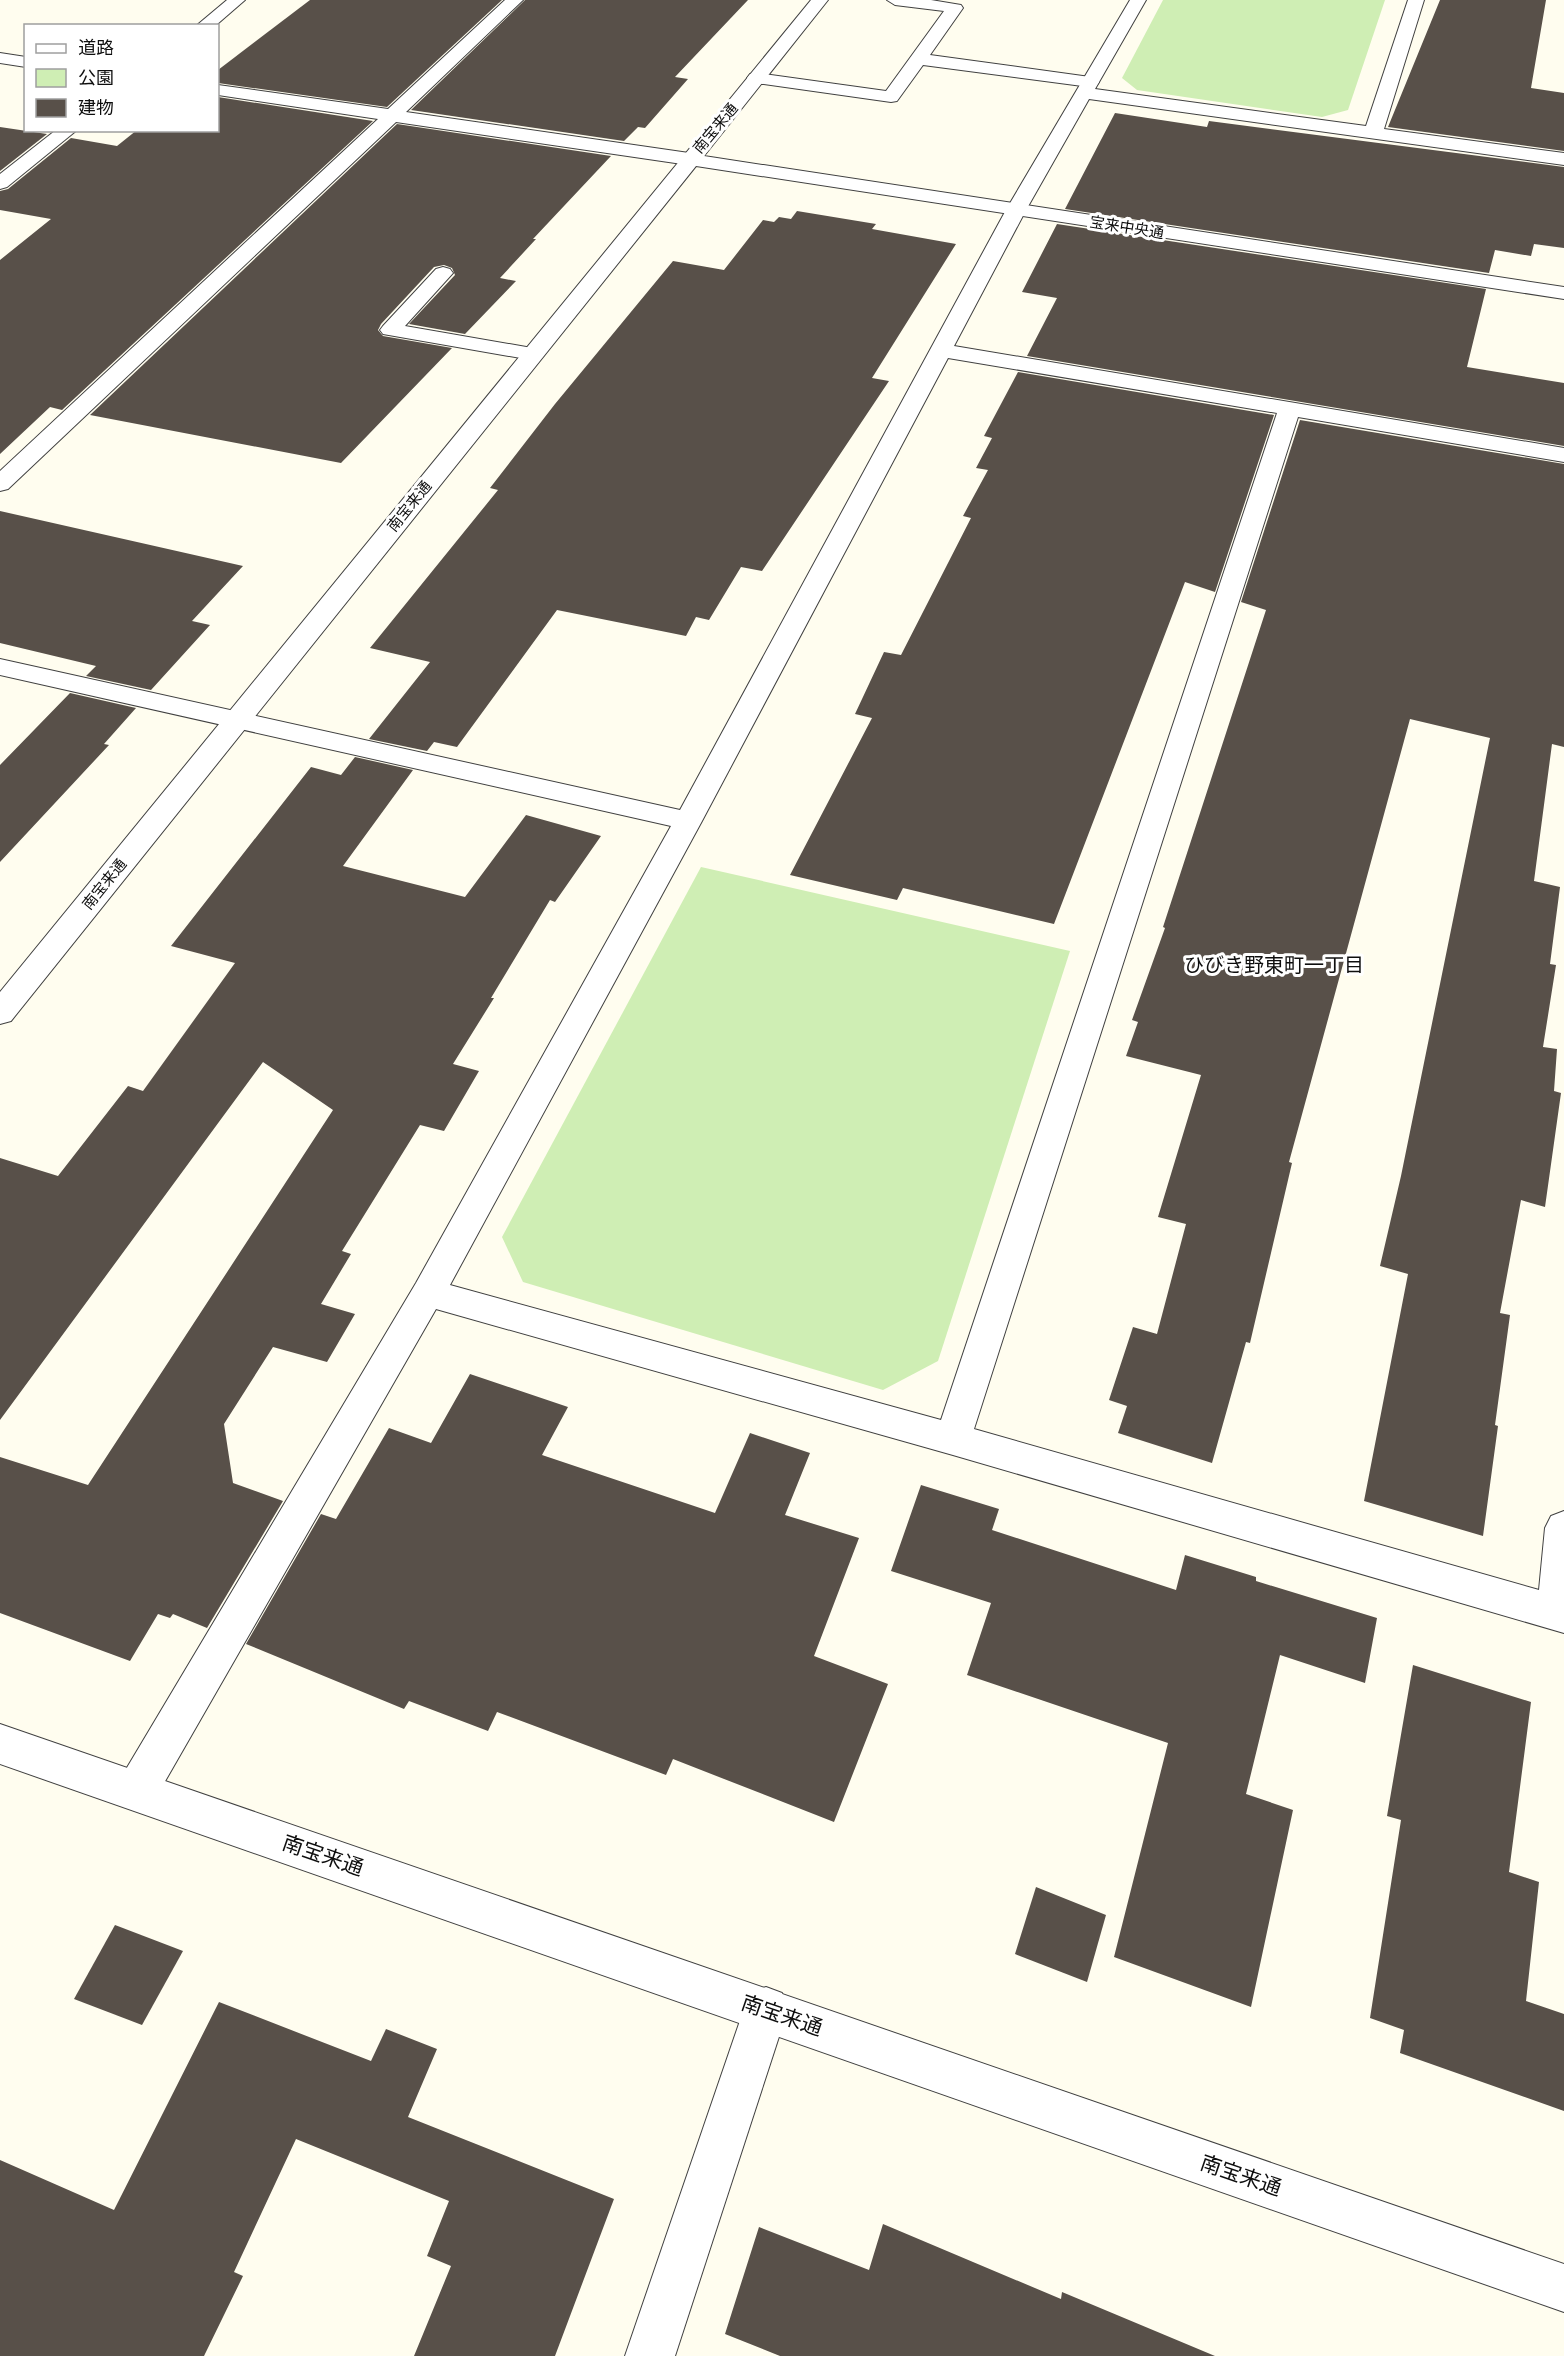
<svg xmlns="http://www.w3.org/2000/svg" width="1564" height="2356" font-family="Lora,'Noto Sans JP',serif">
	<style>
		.green { fill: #cfeeb4 }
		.building { fill: #585049 }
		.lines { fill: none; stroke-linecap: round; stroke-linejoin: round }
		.service-casing { stroke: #414141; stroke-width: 2 }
		.minor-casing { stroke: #414141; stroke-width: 2 }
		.tertiary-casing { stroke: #414141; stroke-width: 2 }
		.service { fill: #fff; fill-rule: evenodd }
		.minor { fill: #fff; fill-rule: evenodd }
		.tertiary { fill: #fff; fill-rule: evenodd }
		.labels { text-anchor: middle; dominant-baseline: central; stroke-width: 6; stroke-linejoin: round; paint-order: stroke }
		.far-street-label { font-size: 15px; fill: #0e0e0e; stroke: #fff }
		.neighbourhood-label { font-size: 20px; fill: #0e0e0e; stroke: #fff }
		.near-street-label { font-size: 21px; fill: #0e0e0e; stroke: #fff }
	</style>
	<rect width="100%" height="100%" fill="#fffdef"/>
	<g class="green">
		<polygon points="1163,0 1385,0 1348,110 1322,117 1137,90 1122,78"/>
		<polygon points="701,867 1070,951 938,1361 883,1390 523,1282 502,1237"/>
	</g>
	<g class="building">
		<polygon points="310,0 502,0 387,107 218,83 218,70"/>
		<polygon points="525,0 748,0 675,77 688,79 645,128 638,127 624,141 411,110"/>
		<polygon points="1440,0 1546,0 1531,88 1564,93 1564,151 1388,127"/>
		<polygon points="218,97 373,121 62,410 50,407 0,454 0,260 51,219 0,210 0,191 8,189 71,138 117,146 137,130 218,130"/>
		<polygon points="1115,113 1207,127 1209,121 1564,167 1564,248 1534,244 1531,256 1495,250 1489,273 1065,209"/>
		<polygon points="397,124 611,156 533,239 536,239 500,278 516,281 465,334 409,324 455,275 452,268 444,265 434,267 381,324 378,330 383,336 452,348 341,463 90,415"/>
		<polygon points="0,127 47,134 0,171"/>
		<polygon points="797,211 876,224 872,229 956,244 872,378 889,381 762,571 741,567 709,620 696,617 686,636 557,610 457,747 434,742 427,751 369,739 430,662 370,648 498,490 490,488 555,404 673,261 724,270 763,220 774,222 779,217 791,219"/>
		<polygon points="1057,224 1486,289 1467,367 1564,383 1564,446 1027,356 1057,298 1022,292"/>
		<polygon points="1018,372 1274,415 1215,592 1185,582 1054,924 903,888 897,900 790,875 872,718 855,714 884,652 901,655 971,518 963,516 988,470 976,468 992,438 984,436"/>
		<polygon points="1300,420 1564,464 1564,747 1552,744 1534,881 1560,887 1550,964 1556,965 1543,1047 1557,1049 1554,1091 1561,1093 1545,1207 1521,1200 1500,1313 1510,1315 1495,1425 1498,1426 1483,1536 1364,1501 1408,1274 1380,1266 1401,1176 1490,738 1410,719 1289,1162 1292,1163 1250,1343 1246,1342 1212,1463 1118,1433 1127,1406 1109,1400 1133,1327 1157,1334 1186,1224 1158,1217 1201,1075 1126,1056 1138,1022 1132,1020 1165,928 1163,927 1266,610 1241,602"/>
		<polygon points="0,511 243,566 192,621 210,625 151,690 86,676 96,666 0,643"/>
		<polygon points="70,693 136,708 104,744 109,745 0,862 0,765"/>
		<polygon points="355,757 413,770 343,866 465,897 526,815 601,836 555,902 550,900 491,998 494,998 453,1064 479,1071 444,1131 420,1125 342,1251 351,1254 321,1304 355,1314 327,1362 273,1347 224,1424 233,1483 283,1501 207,1628 173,1614 170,1618 158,1614 130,1661 0,1613 0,1457 88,1485 333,1110 263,1062 0,1420 0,1158 58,1176 128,1086 143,1091 235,963 171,946 311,767 341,775"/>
		<polygon points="470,1374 568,1407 542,1455 715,1513 750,1433 810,1453 785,1515 859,1538 814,1656 888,1684 834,1822 673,1759 666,1775 497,1712 488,1731 409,1701 404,1709 246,1644 321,1514 336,1519 389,1428 431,1443"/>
		<polygon points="921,1485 999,1509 992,1530 1176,1590 1185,1555 1256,1577 1256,1581 1377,1618 1365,1683 1280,1655 1246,1794 1293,1810 1251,2007 1114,1957 1168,1743 967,1675 991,1603 891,1571"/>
		<polygon points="1413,1665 1531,1702 1509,1872 1539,1882 1526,2001 1564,2014 1564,2111 1400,2053 1404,2030 1370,2018 1401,1820 1387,1816"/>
		<polygon points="1036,1887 1106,1915 1087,1982 1015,1954"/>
		<polygon points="115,1925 183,1951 142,2025 74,1999"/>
		<polygon points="219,2002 371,2061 386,2029 437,2049 408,2117 614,2199 555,2356 414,2356 451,2266 427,2256 449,2201 296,2139 234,2272 243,2276 204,2356 0,2356 0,2160 114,2210"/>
		<polygon points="883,2224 1061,2299 1062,2292 1215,2356 780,2356 725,2334 759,2227 869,2270"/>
	</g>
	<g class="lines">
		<g class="service-casing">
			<g id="service">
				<polygon points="887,0 931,0 961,5 963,8 930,55 1090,77 1096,78 1099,82 1096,86 1090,87 923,65 897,101 891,102 756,83 750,82 747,78 750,74 756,73 886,91 944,11 895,5"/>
				<polygon points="443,267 450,269 453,273 405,326 532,348 539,350 542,354 539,358 532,360 383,334 380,330 383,326 436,269"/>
			</g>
		</g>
		<g class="minor-casing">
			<g id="minor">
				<polygon points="227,0 245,0 215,26 196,26"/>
				<polygon points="505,0 523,0 406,112 689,153 696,155 698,159 696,163 689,165 396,122 8,489 0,491 0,471 378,119 218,95 218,85 388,109"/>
				<path d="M1130 0H1146L1095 89 1366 126 1408 0H1424L1384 129 1564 153V165L1089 99 1026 210 954 346 1564 448V462L1298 417 974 1429 1539 1590 1545 1528 1551 1516 1564 1511V1633L953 1455 436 1309 152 1804 137 1810 122 1804 116 1790 122 1776 416 1283 671 826 0 675V659L680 810 1006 210ZM948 358 1277 413 941 1420 450 1285 702 821Z"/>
				<polygon points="0,53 26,57 26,67 0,63"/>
				<polygon points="56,130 77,130 7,187 0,189 0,174"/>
				<polygon points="766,1987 782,1993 788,2009 675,2356 625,2356 744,2009 750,1993"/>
			</g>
		</g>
		<g class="tertiary-casing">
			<g id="tertiary">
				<polygon points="811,0 828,0 704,156 1564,287 1564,299 696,166 11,1021 0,1024 0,992"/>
				<polygon points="0,1724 1564,2264 1564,2312 0,1764"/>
			</g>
		</g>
		<use href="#service" class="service"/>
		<use href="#minor" class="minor"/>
		<use href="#tertiary" class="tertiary"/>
	</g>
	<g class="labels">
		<g class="far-street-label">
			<text transform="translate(715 128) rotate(-50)">南宝来通</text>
			<text transform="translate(1127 227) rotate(9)">宝来中央通</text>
			<text transform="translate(409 506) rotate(-51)">南宝来通</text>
			<text transform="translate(104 884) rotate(-51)">南宝来通</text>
		</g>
		<g class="neighbourhood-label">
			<text x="1274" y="964">ひびき野東町一丁目</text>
		</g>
		<g class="near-street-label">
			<text transform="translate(323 1855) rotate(19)">南宝来通</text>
			<text transform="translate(782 2015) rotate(19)">南宝来通</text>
			<text transform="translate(1241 2175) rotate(19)">南宝来通</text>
		</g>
	</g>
	<rect x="24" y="24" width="195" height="108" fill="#ffffff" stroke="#9f9f9f" stroke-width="1.5"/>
	<rect x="36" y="44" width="30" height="9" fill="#ffffff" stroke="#9f9f9f" stroke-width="1.5"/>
	<text x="78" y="54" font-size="18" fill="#0e0e0e">道路</text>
	<rect x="36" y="69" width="30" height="18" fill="#cfeeb4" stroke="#9f9f9f" stroke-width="1.5"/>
	<text x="78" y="84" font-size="18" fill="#0e0e0e">公園</text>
	<rect x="36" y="99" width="30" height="18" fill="#585049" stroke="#9f9f9f" stroke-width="1.5"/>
	<text x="78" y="114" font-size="18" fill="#0e0e0e">建物</text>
</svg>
